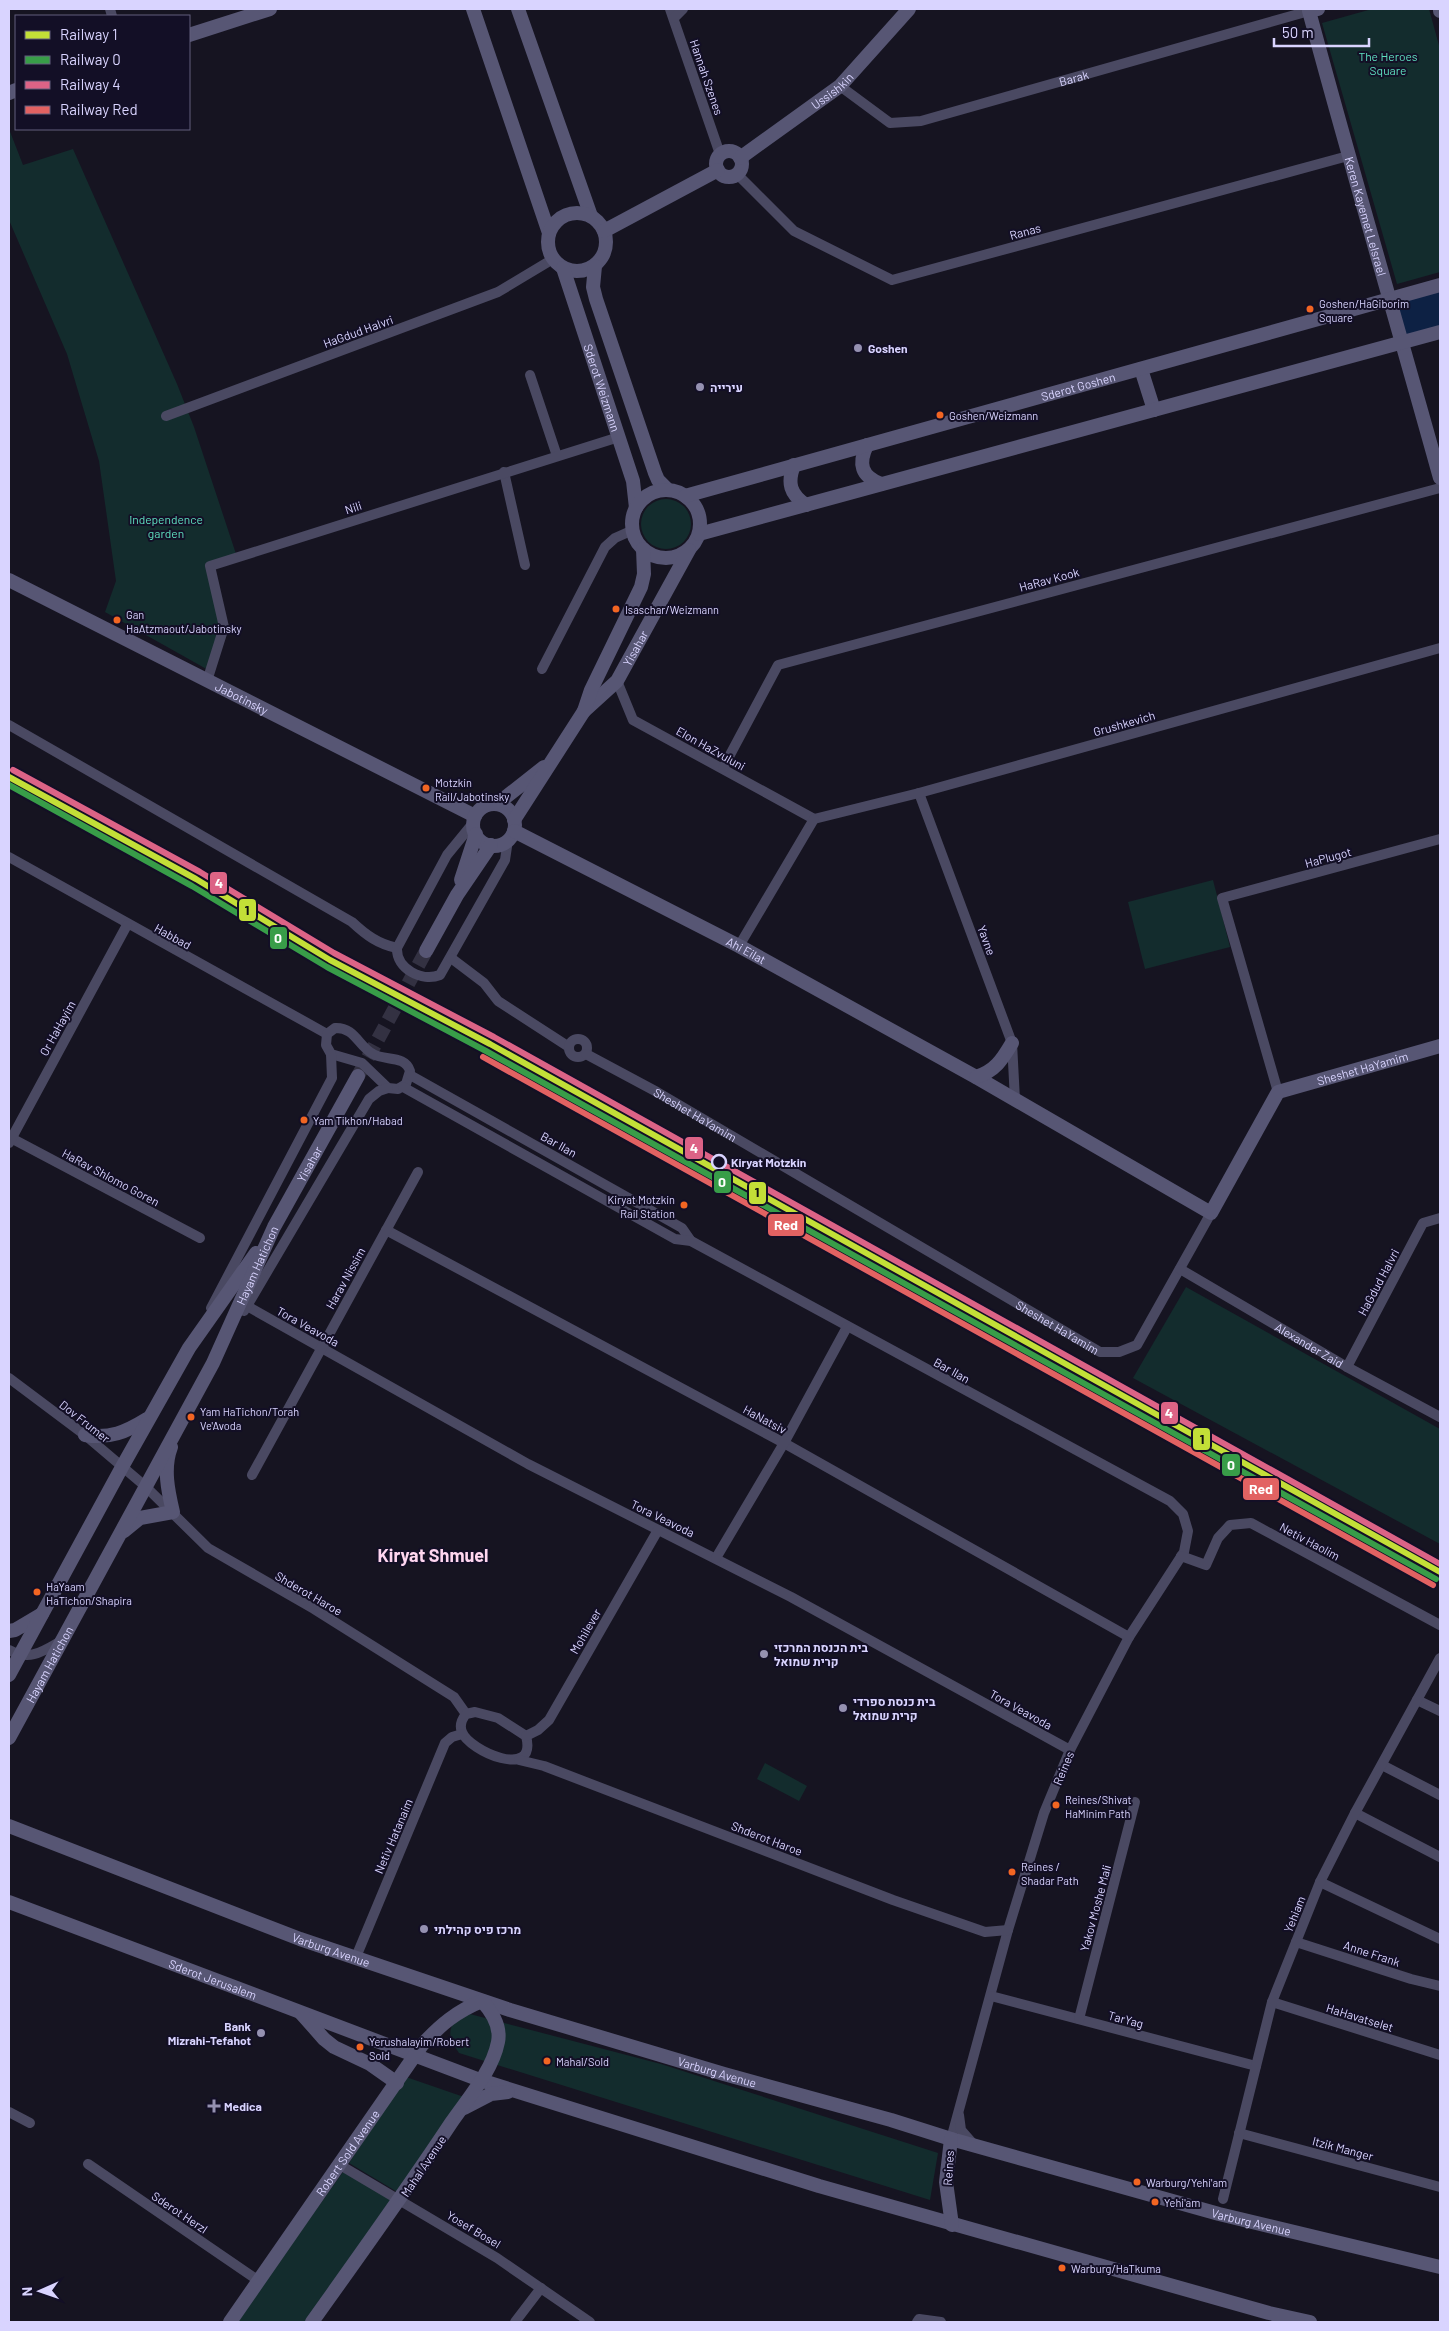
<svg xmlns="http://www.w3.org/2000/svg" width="1449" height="2331" font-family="Barlow,Heebo,sans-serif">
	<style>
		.green { fill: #132c2d }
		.water { fill: #0d2144 }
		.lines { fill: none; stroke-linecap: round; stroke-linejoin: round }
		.secondary-tunnel { stroke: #333142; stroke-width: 14; stroke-dasharray: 14 7; stroke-linecap: butt }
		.street { stroke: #4a4962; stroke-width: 10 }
		.secondary { stroke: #575674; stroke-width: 14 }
		.rail-1-casing { stroke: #130f26; stroke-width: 10 }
		.rail-2-casing { stroke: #130f26; stroke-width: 10 }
		.rail-3-casing { stroke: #130f26; stroke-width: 10 }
		.rail-4-casing { stroke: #130f26; stroke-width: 10 }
		.rail-1 { stroke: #c3df37; stroke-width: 6 }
		.rail-2 { stroke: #389d48; stroke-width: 6 }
		.rail-3 { stroke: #dc6386; stroke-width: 6 }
		.rail-4 { stroke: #e26262; stroke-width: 6 }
		.bus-dot { fill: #f26522; stroke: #130f26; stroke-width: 2 }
		.poi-dot { fill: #9591b1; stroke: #130f26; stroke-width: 2 }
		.stop-dot { fill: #130f26; stroke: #d9d4ff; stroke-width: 2.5 }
		.labels { text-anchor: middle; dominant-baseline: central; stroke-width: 4; stroke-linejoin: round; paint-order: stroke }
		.bus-label { font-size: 11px; fill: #d9d4ff; stroke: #130f26; text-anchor: start }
		.park-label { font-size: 12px; fill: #5fe0c0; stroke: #130f26 }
		.street-label { font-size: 12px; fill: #d9d4ff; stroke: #130f26 }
		.poi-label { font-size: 12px; font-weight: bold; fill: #d9d4ff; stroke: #130f26; text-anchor: start }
		.stop-label { font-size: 12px; font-weight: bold; fill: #d9d4ff; stroke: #130f26; text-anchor: start }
		.district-label { font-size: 18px; font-weight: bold; fill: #ffd6f0; stroke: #130f26 }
		.line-badge { stroke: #130f26; stroke-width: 2 }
		.badge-label { font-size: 14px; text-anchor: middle; font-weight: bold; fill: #fff }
		.pale-badge-label { font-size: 14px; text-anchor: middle; font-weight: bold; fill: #111 }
	</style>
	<rect width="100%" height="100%" fill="#161421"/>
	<g class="green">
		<polygon points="1372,9 1429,9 1440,49 1440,272 1397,284 1322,23"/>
		<polygon points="9,129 23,165 73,149 177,384 194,427 237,557 210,566 224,627 210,671 105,612 116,581 99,461 67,354 9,220"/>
		<circle cx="666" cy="524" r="25"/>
		<polygon points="1213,880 1230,947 1145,969 1128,902"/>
		<polygon points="1186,1287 1440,1429 1440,1544 1133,1378"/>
		<polygon points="765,1763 807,1786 799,1801 757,1779"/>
		<path d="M466 2013 661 2064 938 2153 930 2200 459 2053C446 2034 447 2025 466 2013Z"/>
		<polygon points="406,2077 464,2097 399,2193 349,2163"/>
		<polygon points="343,2172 393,2200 309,2322 236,2322"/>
	</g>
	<polygon class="water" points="1440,289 1440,329 1405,338 1396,302"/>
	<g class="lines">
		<polyline class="secondary-tunnel" points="358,1076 426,951"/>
		<g class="street">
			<polyline points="110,9 112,16"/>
			<polyline points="670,9 720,154"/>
			<polyline points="674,18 683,9"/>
			<path id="s1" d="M840 86 890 123 921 121 1309 11"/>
			<polyline points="737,174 794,231 892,280 1348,156"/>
			<polyline points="530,375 557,456"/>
			<polyline points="166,416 498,292 553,259"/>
			<polyline points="504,472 525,565"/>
			<polyline points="542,669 605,547 615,538 633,530"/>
			<polyline points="207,681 224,627 210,566 619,437"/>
			<polyline points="617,681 633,720 814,819"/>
			<path d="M9 725 352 922C366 935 378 944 397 948"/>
			<polyline points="723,768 778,665 1440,488"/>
			<polyline points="919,793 1012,1043 1015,1100"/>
			<polyline points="814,819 919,793 1440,648"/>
			<path d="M474 822 447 855 397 948C396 969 422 982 440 975L505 860 508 840"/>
			<polyline points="9,857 327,1034"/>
			<polyline points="739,946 814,819"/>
			<polyline points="451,958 484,983 498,1001 569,1047"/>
			<path d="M335 1028C355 1027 358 1046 373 1054 385 1061 405 1055 410 1071L406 1084 398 1089 388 1088 362 1063 331 1054 326 1045 327 1034Z"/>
			<circle cx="578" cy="1048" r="9"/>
			<path id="s2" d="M586 1054 657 1092 1100 1352H1119L1137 1345 1211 1213"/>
			<polyline points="410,1075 682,1228 691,1241"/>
			<polyline points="403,1087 675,1239 691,1241 1170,1501 1183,1514 1188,1531 1184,1552 1129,1637 1070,1750 1044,1813 1008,1930 951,2139"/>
			<polyline points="1278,1092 1222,898 1440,839"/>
			<polyline points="11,1138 200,1238"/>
			<polyline points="9,1143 127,925"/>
			<polyline points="386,1230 784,1443 1129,1637"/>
			<path id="s3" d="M1180 1269 1347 1367 1440 1417"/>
			<polyline points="247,1306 528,1464 791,1597 1070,1750"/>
			<polyline points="211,1308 332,1078 331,1054"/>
			<polyline points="244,1311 369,1099 379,1091 388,1088"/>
			<polyline points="1347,1367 1423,1223 1440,1218"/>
			<polyline points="9,1378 85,1435 145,1486 208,1548 314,1609 454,1697 466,1714"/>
			<polyline points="252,1475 418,1172"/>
			<polyline points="1181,1556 1206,1565 1218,1538 1230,1525 1251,1523 1440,1625"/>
			<polyline points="716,1558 784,1443 847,1327"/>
			<path d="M9 1650C30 1661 42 1652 61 1641"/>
			<polyline points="1417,1700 1440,1711"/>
			<path d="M475 1712 498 1718 526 1736C538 1781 469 1751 462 1732 459 1725 462 1719 466 1714Z"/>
			<polyline points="526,1736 538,1730 549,1720 658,1530"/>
			<polyline points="519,1760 544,1766 893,1900 985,1932 1008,1930"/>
			<polyline points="1382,1765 1440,1795"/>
			<polyline points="1355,1813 1440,1857"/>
			<polyline points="1320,1882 1440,1939"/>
			<polyline points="1296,1942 1411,1979 1440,1986"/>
			<polyline points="356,1957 445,1743 452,1737 462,1734"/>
			<polyline points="991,1996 1256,2066"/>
			<polyline points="1272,2002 1440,2055"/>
			<polyline points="1079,2019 1135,1802"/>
			<polyline points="9,2112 30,2123"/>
			<polyline points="959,2115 961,2130 975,2146"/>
			<polyline points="1239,2133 1440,2187"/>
			<polyline points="88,2164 259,2281"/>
			<polyline points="340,2165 497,2258 590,2322"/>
			<polyline points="1223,2199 1272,2002 1320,1882 1355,1813 1440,1658"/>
			<polyline points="515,2322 541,2288"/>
			<polyline points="917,2322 919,2319 941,2322"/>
		</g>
		<g class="secondary">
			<polyline points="473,9 549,233"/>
			<polyline points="518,9 591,216"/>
			<path id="s4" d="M1318 9 1309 11C1351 167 1397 323 1440 478"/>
			<polyline points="1440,9 1440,11"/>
			<polyline points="189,35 270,9"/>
			<polyline points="9,93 16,90"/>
			<circle cx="729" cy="164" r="13"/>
			<path id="s5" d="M740 158 840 86 909 9"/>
			<circle cx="577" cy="242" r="29"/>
			<polyline points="604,231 718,170"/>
			<polyline points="595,266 593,287 596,299 655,473 658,480 668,490"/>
			<path id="s6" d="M563 268 633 481 636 508"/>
			<polyline points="1141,369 1154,410"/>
			<path d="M867 445C858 464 861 476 881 484"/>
			<path d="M794 465C787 483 790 494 806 505"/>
			<circle cx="666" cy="524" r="34"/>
			<path id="s7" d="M685 496 1440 285"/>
			<polyline points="699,534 1440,332"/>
			<path id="s8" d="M9 580 475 816"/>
			<path id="s9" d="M584 711 617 681 689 550"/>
			<polyline points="497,804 544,767"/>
			<circle cx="494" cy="825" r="21"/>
			<polyline points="514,820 584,711 591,690 641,587 644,574 643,549"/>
			<path id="s10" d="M514 831 739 946 976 1077 1211 1213 1278 1092 1440 1046"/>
			<polyline points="461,880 476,834"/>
			<polyline points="426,951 457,895 491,845"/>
			<path d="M976 1077C995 1071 1002 1060 1012 1043"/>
			<path d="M85 1435C110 1439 126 1432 147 1419"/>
			<path d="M124 1531 140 1518 173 1512C168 1491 163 1468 171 1447"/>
			<polyline points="9,1631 15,1630 42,1614"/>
			<polyline points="9,1675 122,1467 189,1348 256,1253"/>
			<path id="s11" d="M9 1738 213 1363 274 1227 358 1076"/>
			<path id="s12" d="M9 1826 300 1939 510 2010 724 2074 891 2120 951 2139 1219 2214 1440 2267"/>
			<path id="s13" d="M9 1902 480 2080 819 2186 1269 2313 1310 2322"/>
			<polyline points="301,2013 324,2039 334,2047 370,2064 397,2083"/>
			<polyline points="464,2108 491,2094 508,2092"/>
			<polyline points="951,2139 946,2182 952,2225"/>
			<path id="s14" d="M230 2322 422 2045C440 2025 457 2011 482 2001 492 2012 501 2027 498 2042 492 2072 468 2098 451 2123 406 2191 359 2256 312 2322"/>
		</g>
		<g class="rail-1-casing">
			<polyline id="rail-1" points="9,777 196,879 330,960 490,1044 1440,1572"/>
		</g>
		<g class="rail-2-casing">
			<polyline id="rail-2" points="9,785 192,886 327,967 486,1051 1436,1579"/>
		</g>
		<g class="rail-3-casing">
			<polyline id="rail-3" points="13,770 200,872 334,953 494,1037 1440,1564"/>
		</g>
		<g class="rail-4-casing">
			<polyline id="rail-4" points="483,1057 1433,1585"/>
		</g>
		<use href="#rail-1" class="rail-1"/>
		<use href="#rail-2" class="rail-2"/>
		<use href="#rail-3" class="rail-3"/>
		<use href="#rail-4" class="rail-4"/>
	</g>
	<g class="bus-dot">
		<circle cx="1310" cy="309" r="4.5"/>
		<circle cx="940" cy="415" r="4.5"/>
		<circle cx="616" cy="609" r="4.5"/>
		<circle cx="117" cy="620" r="4.5"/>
		<circle cx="426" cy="788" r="4.5"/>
		<circle cx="304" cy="1120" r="4.5"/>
		<circle cx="684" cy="1205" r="4.5"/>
		<circle cx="191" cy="1417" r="4.5"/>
		<circle cx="37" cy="1592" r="4.5"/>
		<circle cx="1056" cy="1805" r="4.5"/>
		<circle cx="1012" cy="1872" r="4.5"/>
		<circle cx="360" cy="2047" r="4.5"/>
		<circle cx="547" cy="2061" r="4.5"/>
		<circle cx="1137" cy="2182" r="4.5"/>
		<circle cx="1155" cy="2202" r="4.5"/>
		<circle cx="1062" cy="2268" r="4.5"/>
	</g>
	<g class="poi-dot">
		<circle cx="858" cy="348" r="5"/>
		<circle cx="700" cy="387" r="5"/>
		<circle cx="764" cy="1654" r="5"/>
		<circle cx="843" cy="1708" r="5"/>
		<circle cx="424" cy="1929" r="5"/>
		<circle cx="261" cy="2033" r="5"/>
		<path d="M211.5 2098.5h5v5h5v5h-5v5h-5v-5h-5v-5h5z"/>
	</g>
	<circle class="stop-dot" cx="719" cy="1162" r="7"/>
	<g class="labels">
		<g class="bus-label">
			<text x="1319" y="303">Goshen/HaGiborim<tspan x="1319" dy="14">Square</tspan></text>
			<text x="949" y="415">Goshen/Weizmann</text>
			<text x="625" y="609">Isaschar/Weizmann</text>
			<text x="126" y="614">Gan<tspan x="126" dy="14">HaAtzmaout/Jabotinsky</tspan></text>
			<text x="435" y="782">Motzkin<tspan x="435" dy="14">Rail/Jabotinsky</tspan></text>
			<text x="313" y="1120">Yam Tikhon/Habad</text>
			<text x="675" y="1199" text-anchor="end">Kiryat Motzkin<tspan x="675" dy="14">Rail Station</tspan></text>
			<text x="200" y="1411">Yam HaTichon/Torah<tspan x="200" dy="14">Ve'Avoda</tspan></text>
			<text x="46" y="1586">HaYaam<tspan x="46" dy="14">HaTichon/Shapira</tspan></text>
			<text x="1065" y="1799">Reines/Shivat<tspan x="1065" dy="14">HaMinim Path</tspan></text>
			<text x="1021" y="1866">Reines /<tspan x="1021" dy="14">Shadar Path</tspan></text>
			<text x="369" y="2041">Yerushalayim/Robert<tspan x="369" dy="14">Sold</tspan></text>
			<text x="556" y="2061">Mahal/Sold</text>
			<text x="1146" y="2182">Warburg/Yehi'am</text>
			<text x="1164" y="2202">Yehi'am</text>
			<text x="1071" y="2268">Warburg/HaTkuma</text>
		</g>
		<g class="park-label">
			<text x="1388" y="56">The Heroes<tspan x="1388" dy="14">Square</tspan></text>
			<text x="166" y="519">Independence<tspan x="166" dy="14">garden</tspan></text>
		</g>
		<g class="street-label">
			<text transform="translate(707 77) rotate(71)">Hannah Szenes</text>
			<text stroke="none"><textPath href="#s1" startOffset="252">Barak</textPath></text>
			<text stroke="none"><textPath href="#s5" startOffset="114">Ussishkin</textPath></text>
			<text stroke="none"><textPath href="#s4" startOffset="222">Keren Kayemet LeIsrael</textPath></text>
			<text transform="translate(1025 231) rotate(-15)">Ranas</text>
			<text transform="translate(358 331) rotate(-20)">HaGdud HaIvri</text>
			<text stroke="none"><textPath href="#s6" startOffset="126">Sderot Weizmann</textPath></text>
			<text stroke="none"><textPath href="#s7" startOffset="408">Sderot Goshen</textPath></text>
			<text transform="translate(353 507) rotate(-18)">Nili</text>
			<text transform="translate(1049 579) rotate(-15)">HaRav Kook</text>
			<text stroke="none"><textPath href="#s9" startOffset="82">Yisahar</textPath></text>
			<text stroke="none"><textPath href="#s8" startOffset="261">Jabotinsky</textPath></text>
			<text transform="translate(1124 723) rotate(-16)">Grushkevich</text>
			<text transform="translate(711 748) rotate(29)">Elon HaZvuluni</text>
			<text transform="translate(1328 857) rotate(-15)">HaPlugot</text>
			<text transform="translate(173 936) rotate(29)">Habbad</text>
			<text transform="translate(987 940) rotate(70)">Yavne</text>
			<text stroke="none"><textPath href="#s10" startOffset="261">Ahi Eilat</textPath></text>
			<text transform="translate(57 1028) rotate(-61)">Or HaHayim</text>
			<text stroke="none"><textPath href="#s10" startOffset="1021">Sheshet HaYamim</textPath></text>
			<text stroke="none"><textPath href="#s2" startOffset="125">Sheshet HaYamim</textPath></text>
			<text transform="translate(559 1144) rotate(29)">Bar Ilan</text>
			<text stroke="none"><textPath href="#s11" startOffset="648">Yisahar</textPath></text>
			<text transform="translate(111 1177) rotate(28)">HaRav Shlomo Goren</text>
			<text stroke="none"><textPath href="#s11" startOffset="534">Hayam Hatichon</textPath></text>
			<text transform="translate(345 1278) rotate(-61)">Harav Nissim</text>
			<text transform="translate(1378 1282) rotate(-62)">HaGdud HaIvri</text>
			<text transform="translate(308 1326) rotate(29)">Tora Veavoda</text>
			<text stroke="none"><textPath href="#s2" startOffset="545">Sheshet HaYamim</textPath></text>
			<text stroke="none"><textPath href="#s3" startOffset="150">Alexander Zaid</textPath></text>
			<text transform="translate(952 1370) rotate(29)">Bar Ilan</text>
			<text transform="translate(765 1419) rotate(28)">HaNatsiv</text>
			<text transform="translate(85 1421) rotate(38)">Dov Frumer</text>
			<text transform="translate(663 1518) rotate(26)">Tora Veavoda</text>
			<text transform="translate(1310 1541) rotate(28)">Netiv Haolim</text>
			<text transform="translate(309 1593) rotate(30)">Shderot Haroe</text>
			<text transform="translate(585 1631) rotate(-60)">Mohilever</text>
			<text stroke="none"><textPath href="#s11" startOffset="84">Hayam Hatichon</textPath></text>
			<text transform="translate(1021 1709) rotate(29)">Tora Veavoda</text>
			<text transform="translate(1063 1768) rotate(-67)">Reines</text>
			<text transform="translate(393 1836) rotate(-67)">Netiv Hatanaim</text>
			<text transform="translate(767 1838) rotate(21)">Shderot Haroe</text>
			<text transform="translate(1095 1908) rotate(-75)">Yakov Moshe Mali</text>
			<text transform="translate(1294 1914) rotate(-68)">Yehiam</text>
			<text stroke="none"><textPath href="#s12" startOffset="345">Varburg Avenue</textPath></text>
			<text transform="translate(1372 1953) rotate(18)">Anne Frank</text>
			<text stroke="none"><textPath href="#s13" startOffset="218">Sderot Jerusalem</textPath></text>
			<text transform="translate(1360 2017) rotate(17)">HaHavatselet</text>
			<text transform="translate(1126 2019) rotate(15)">TarYag</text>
			<text stroke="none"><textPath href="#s12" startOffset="750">Varburg Avenue</textPath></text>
			<text transform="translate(1343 2148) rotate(15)">Itzik Manger</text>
			<text stroke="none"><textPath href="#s14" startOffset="206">Robert Sold Avenue</textPath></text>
			<text transform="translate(423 2166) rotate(-56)">Mahal Avenue</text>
			<text transform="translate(948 2168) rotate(-86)">Reines</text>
			<text transform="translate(180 2212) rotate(34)">Sderot Herzl</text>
			<text stroke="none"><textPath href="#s12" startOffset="1305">Varburg Avenue</textPath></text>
			<text transform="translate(474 2229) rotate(31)">Yosef Bosel</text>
		</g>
		<g class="poi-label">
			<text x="868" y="348">Goshen</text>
			<text x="710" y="387">עירייה</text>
			<text x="774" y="1647">בית הכנסת המרכזי<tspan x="774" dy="14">קרית שמואל</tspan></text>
			<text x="853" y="1701">בית כנסת ספרדי<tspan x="853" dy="14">קרית שמואל</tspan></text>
			<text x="434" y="1929">מרכז פיס קהילתי</text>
			<text x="251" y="2026" text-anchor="end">Bank<tspan x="251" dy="14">Mizrahi-Tefahot</tspan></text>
			<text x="224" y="2106">Medica</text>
		</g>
		<g class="stop-label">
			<text x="731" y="1162">Kiryat Motzkin</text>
		</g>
		<g class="district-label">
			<text x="433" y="1555">Kiryat Shmuel</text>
		</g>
	</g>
	<g class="line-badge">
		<rect x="209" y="871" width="19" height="24" rx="5" fill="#dc6386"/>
		<rect x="238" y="898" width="19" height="24" rx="5" fill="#c3df37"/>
		<rect x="269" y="926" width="19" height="24" rx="5" fill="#389d48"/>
		<rect x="684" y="1136" width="20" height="24" rx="5" fill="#dc6386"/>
		<rect x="713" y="1170" width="19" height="24" rx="5" fill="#389d48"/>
		<rect x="748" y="1181" width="19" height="24" rx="5" fill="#c3df37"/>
		<rect x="767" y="1213" width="38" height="24" rx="5" fill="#e26262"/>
		<rect x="1160" y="1401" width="19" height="24" rx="5" fill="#dc6386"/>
		<rect x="1192" y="1427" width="19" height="24" rx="5" fill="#c3df37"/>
		<rect x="1221" y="1453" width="20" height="24" rx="5" fill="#389d48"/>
		<rect x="1242" y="1477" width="38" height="24" rx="5" fill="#e26262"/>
	</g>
	<g class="badge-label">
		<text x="219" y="888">4</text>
		<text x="278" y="943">0</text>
		<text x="694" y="1153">4</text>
		<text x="722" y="1187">0</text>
		<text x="786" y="1230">Red</text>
		<text x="1169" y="1418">4</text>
		<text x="1231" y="1470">0</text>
		<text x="1261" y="1494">Red</text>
	</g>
	<g class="pale-badge-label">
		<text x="247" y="915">1</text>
		<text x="757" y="1197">1</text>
		<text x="1202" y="1444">1</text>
	</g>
	<rect width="1449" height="2331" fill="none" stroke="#d9d4ff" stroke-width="20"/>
	<rect x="15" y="15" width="175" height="115" fill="#130f26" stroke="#625e7d"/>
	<rect x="25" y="31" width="25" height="8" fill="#c3df37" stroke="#625e7d"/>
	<text x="60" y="40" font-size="15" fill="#d9d4ff">Railway 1</text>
	<rect x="25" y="56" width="25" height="8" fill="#389d48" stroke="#625e7d"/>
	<text x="60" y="65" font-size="15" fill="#d9d4ff">Railway 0</text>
	<rect x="25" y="81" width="25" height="8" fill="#dc6386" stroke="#625e7d"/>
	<text x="60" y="90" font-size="15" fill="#d9d4ff">Railway 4</text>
	<rect x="25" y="106" width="25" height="8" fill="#e26262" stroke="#625e7d"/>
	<text x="60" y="115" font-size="15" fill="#d9d4ff">Railway Red</text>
	<g transform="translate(40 2291) rotate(268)" stroke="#130f26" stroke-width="4" paint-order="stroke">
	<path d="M0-4L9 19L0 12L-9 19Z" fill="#d9d4ff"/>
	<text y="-8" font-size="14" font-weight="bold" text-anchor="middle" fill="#d9d4ff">N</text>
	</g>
	<path d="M1274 38v8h95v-8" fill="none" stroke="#d9d4ff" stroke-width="2.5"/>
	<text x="1282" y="38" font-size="15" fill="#d9d4ff" stroke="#130f26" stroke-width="4" paint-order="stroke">50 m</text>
</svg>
